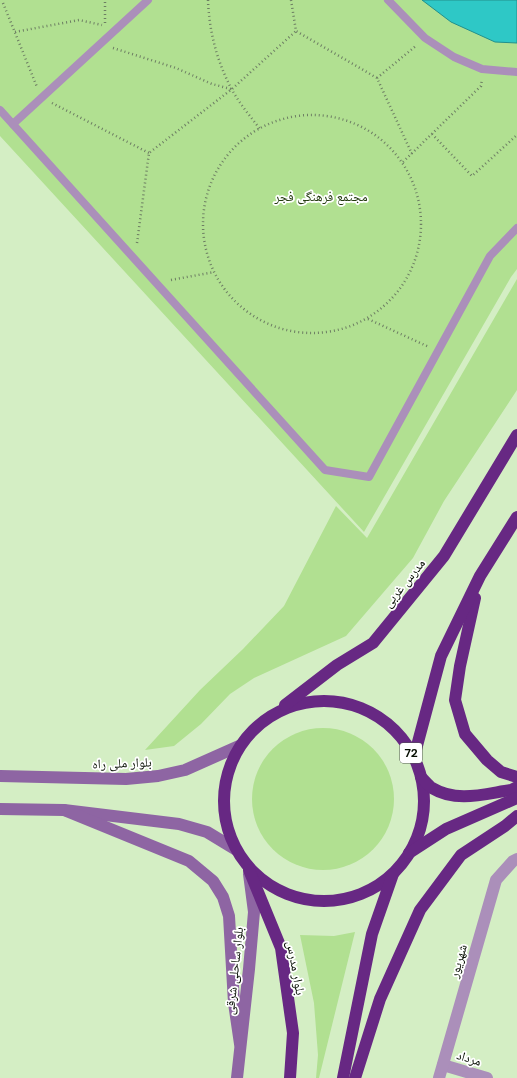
<svg xmlns="http://www.w3.org/2000/svg" width="517" height="1078" font-family="'DM Sans','Noto Naskh Arabic',sans-serif">
	<style>
		.green { fill: #b1e091 }
		.water { fill: #2ec8c6; stroke: #22908c }
		.lines { fill: none; stroke-linecap: round; stroke-linejoin: round }
		.path { stroke: #6d7e63; stroke-width: 2.5; stroke-dasharray: 1 3; stroke-linecap: butt }
		.lane { stroke: #ab8fba; stroke-width: 8 }
		.street { stroke: #ab8fba; stroke-width: 12 }
		.secondary { stroke: #8e65a3; stroke-width: 12 }
		.highway { stroke: #672883; stroke-width: 12 }
		.labels { text-anchor: middle; dominant-baseline: central; stroke-width: 3.5; stroke-linejoin: round; paint-order: stroke }
		.shield { fill: #fff; stroke: #51574f; stroke-width: 1 }
		.shield-label { font-size: 12px; font-weight: bold; fill: #070f03 }
		.park-label { font-size: 13px; fill: #21380d; stroke: #fff }
		.street-label { font-size: 13px; fill: #070f03; stroke: #fff }
	</style>
	<rect width="100%" height="100%" fill="#d4eec4"/>
	<g class="green">
		<polygon points="0,0 517,0 517,269 511,277 364,532 0,136"/>
		<polygon points="517,279 517,390 444,501 413,558 346,636 254,678 230,694 201,724 174,746 145,750 200,690 243,649 284,606 336,506 367,538"/>
		<circle cx="323" cy="799" r="71"/>
		<polygon points="355,932 319,1078 316,1078 318,1055 314,1003 300,935 334,936"/>
	</g>
	<polygon class="water" points="422,0 517,0 517,43 495,42 451,22"/>
	<g class="lines">
		<g class="path">
			<path d="M208 0C209 31 217 61 231 88 239 103 250 116 260 129"/>
			<polyline points="291,0 296,31 377,78 412,154"/>
			<polyline points="3,3 37,87"/>
			<polyline points="105,23 105,0"/>
			<polyline points="15,32 79,20 102,25"/>
			<polyline points="113,48 176,68 212,84 231,89"/>
			<polyline points="377,78 417,45"/>
			<polyline points="52,103 149,153"/>
			<circle cx="312" cy="224" r="109"/>
			<polyline points="432,134 472,176 517,135"/>
			<polyline points="403,162 481,86 482,79"/>
			<polyline points="137,243 149,153 232,89 296,31"/>
			<polyline points="171,280 214,272"/>
			<polyline points="368,319 429,347"/>
		</g>
		<g class="lane">
			<polyline points="388,0 425,38 454,57 482,69 517,72"/>
			<polyline points="0,110 325,470 369,477 490,256 517,228"/>
			<polyline points="13,124 148,0"/>
		</g>
		<g class="street">
			<polyline points="443,1065 487,1078"/>
			<polyline points="439,1078 496,880 513,861 517,859"/>
		</g>
		<g class="secondary">
			<polyline points="0,776 126,779 158,776 185,770 239,746"/>
			<polyline points="0,809 64,810 179,824 207,832 235,849"/>
			<polyline points="64,810 189,861 213,881 223,897 229,916 234,1003 240,1044"/>
			<polyline points="237,1078 249,969 254,912 249,874"/>
		</g>
		<g class="highway">
			<polyline points="475,598 460,666 455,700 465,734 487,760 501,772 517,777"/>
			<circle cx="324" cy="801" r="100"/>
			<polyline points="285,705 337,665 373,643 444,556 517,435"/>
			<polyline points="414,757 441,656 480,576 517,517"/>
			<path d="M421 777C424 780 428 785 432 788 457 803 484 794 511 790L517 787"/>
			<polyline points="409,853 446,829 517,798"/>
			<polyline points="249,870 281,948 293,1033 290,1078"/>
			<polyline points="343,1078 372,934 393,874"/>
			<polyline points="355,1078 380,999 420,910 461,855 505,826 517,816"/>
		</g>
	</g>
	<g class="labels">
		<rect class="shield" x="400" y="743" width="22" height="20" rx="3"/>
		<g class="shield-label">
			<text x="411" y="753">72</text>
		</g>
		<g class="park-label">
			<text x="321" y="196">مجتمع فرهنگی فجر</text>
		</g>
		<g class="street-label">
			<text transform="translate(404 583) rotate(-51)">مدرس غربی</text>
			<text transform="translate(122 763) rotate(-2)">بلوار ملی راه</text>
			<text transform="translate(458 961) rotate(-74)">شهریور</text>
			<text transform="translate(296 968) rotate(80)">بلوار مدرس</text>
			<text transform="translate(234 971) rotate(-84)">بلوار ساحلی شرقی</text>
			<text transform="translate(469 1058) rotate(17)">مرداد</text>
		</g>
	</g>
</svg>
